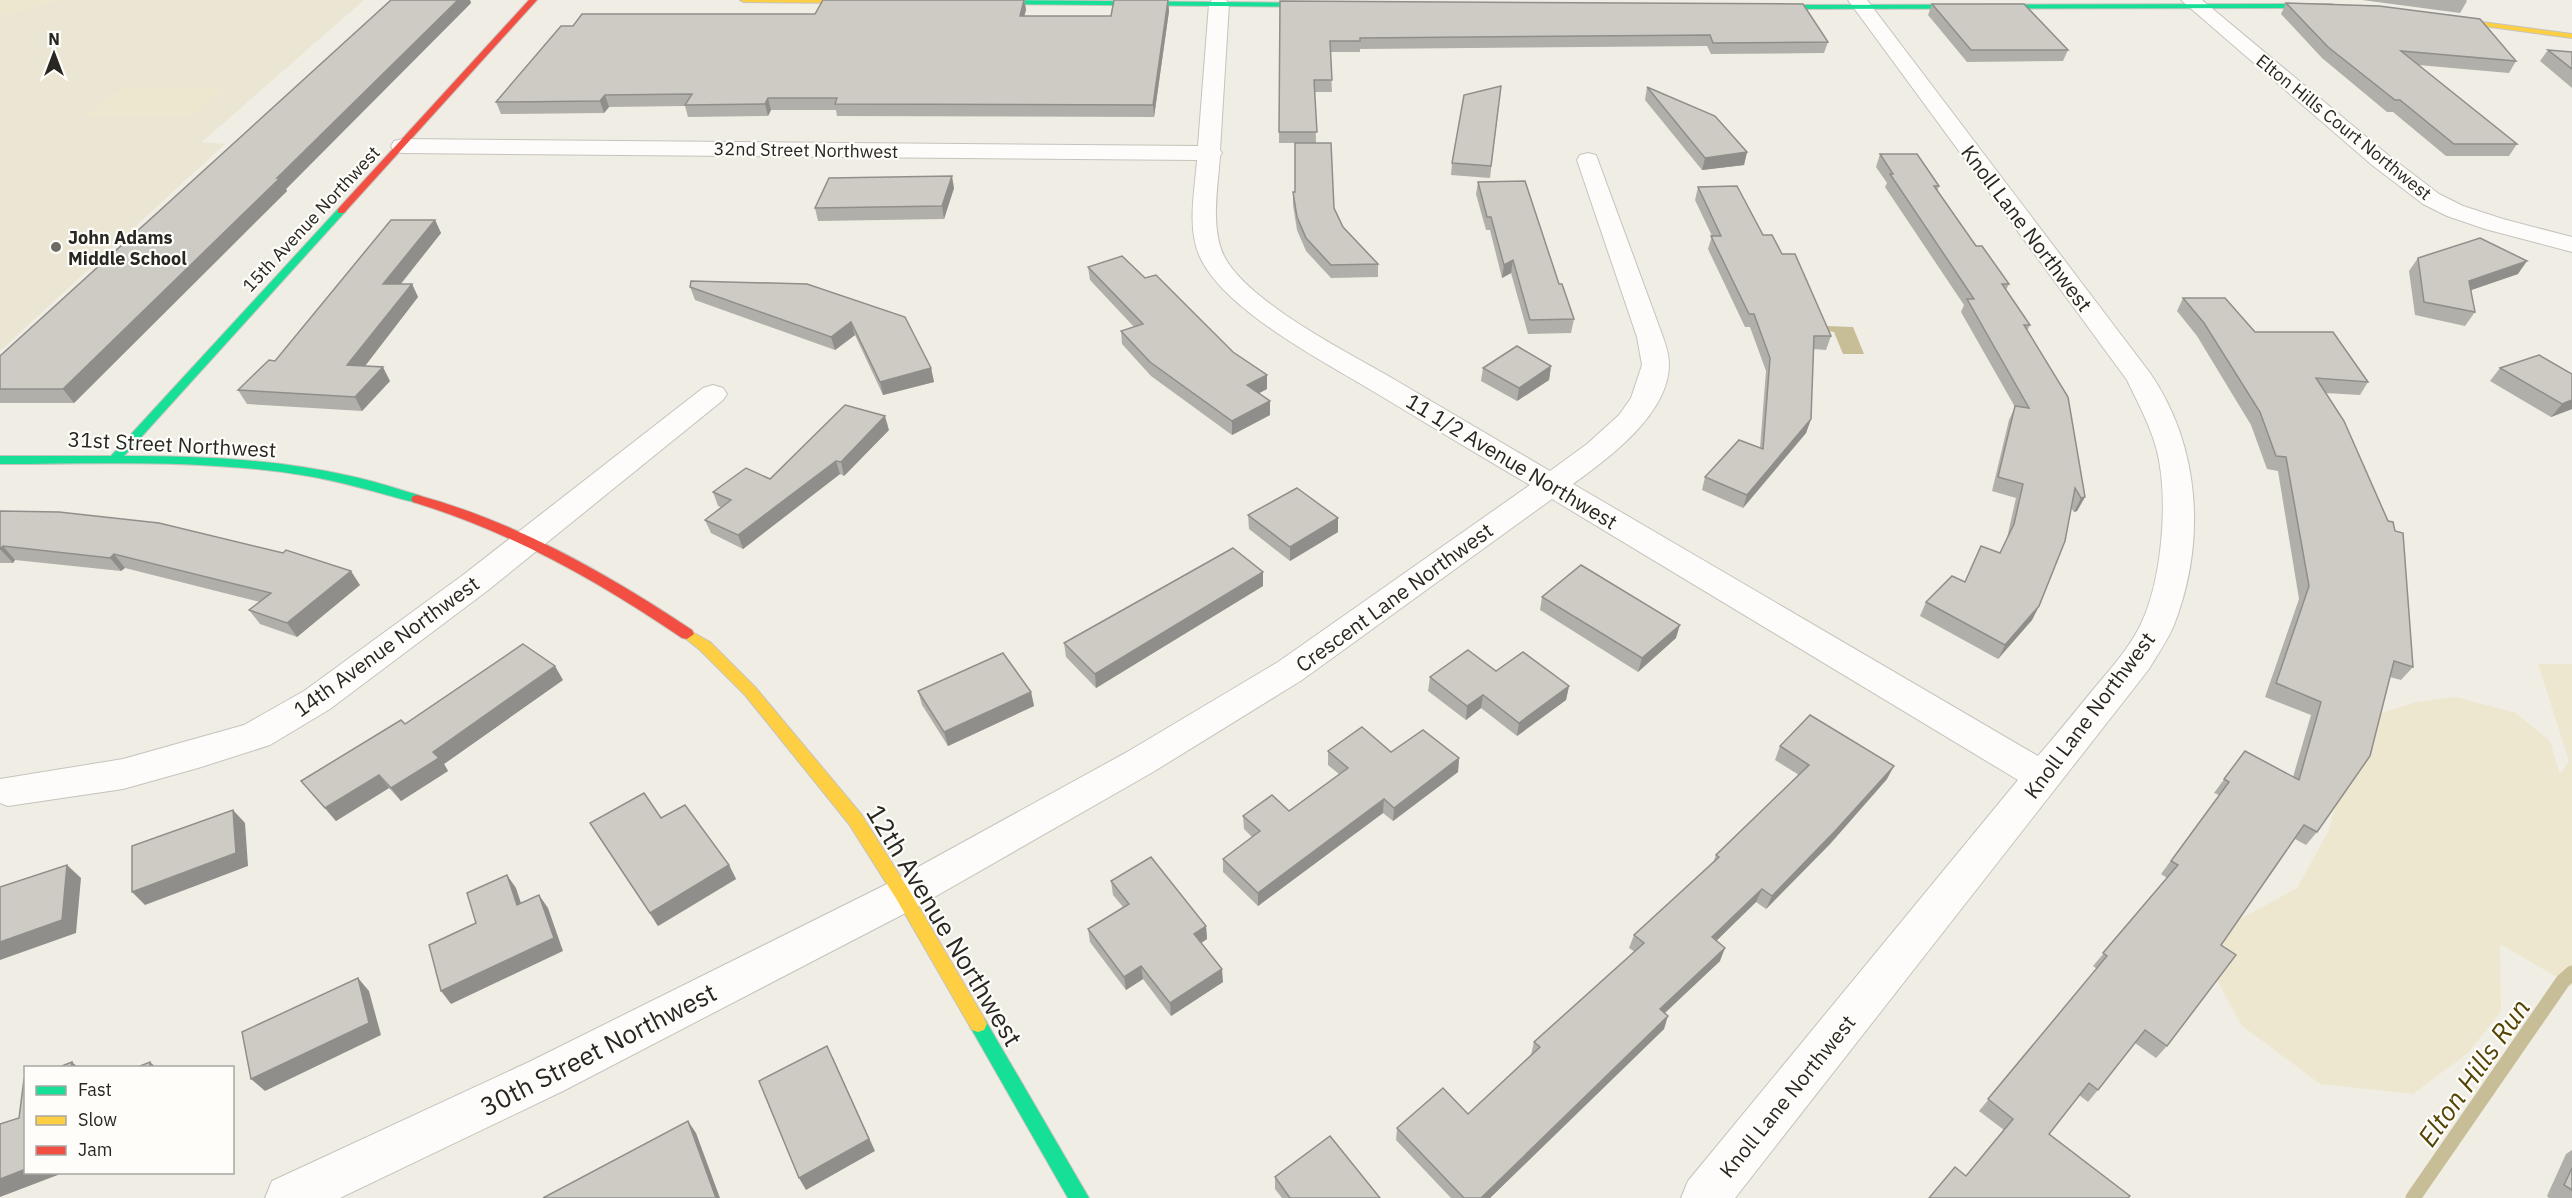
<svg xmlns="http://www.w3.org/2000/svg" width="2572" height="1198" font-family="'IBM Plex Sans',sans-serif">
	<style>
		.built { fill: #ebe6d4 }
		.green { fill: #eee7cf }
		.water { fill: #c7bd97 }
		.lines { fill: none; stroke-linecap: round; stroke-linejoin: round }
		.stream { stroke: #c7bd97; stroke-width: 15 }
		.street-casing { stroke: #c5c3bc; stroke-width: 2 }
		.fast-casing { stroke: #c5c3bc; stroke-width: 2 }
		.slow-casing { stroke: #c5c3bc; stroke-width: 2 }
		.jam-casing { stroke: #c5c3bc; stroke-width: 2 }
		.street { fill: #fdfcfb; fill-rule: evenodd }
		.fast { fill: #16e098; fill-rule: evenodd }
		.slow { fill: #ffcf43; fill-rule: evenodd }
		.jam { fill: #f24e42; fill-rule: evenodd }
		.wall { fill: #b1afa9 }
		.shaded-wall { fill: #908e8a }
		.building { fill: #cecbc5; stroke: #908e8a; stroke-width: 1.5 }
		.poi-dot { fill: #6f6c65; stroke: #fefdfa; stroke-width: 2 }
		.labels { text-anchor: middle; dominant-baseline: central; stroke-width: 4.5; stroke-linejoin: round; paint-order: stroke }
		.far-street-label { font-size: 18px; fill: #292721; stroke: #fefdfa }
		.far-poi-label { font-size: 18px; font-weight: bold; fill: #292721; stroke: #fefdfa; text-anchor: start }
		.street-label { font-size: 21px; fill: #292721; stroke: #fefdfa }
		.near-street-label { font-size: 26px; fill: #292721; stroke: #fefdfa }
		.near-water-label { font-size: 27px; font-style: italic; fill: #554505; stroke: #fefdfa }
	</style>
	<rect width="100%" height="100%" fill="#f0ede4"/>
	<polygon class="built" points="0,0 364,0 202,142 225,144 0,351"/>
	<g class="green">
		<polygon points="0,0 61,0 0,17"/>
		<polygon points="121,88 226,88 192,116 84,116"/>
		<polygon points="2538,664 2572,664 2572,986 2500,944 2501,1011 2468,1053 2413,1094 2320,1084 2241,1025 2208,963 2227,926 2297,888 2329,830 2346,764 2365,718 2417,702 2456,697 2516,713 2550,741 2560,774 2569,761"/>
	</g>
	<polygon class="water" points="1826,326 1853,327 1864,354 1843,354 1834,332 1828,331"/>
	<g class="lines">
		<polyline class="stream" points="2413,1198 2563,981 2572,973"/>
		<g class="street-casing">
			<g id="street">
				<path d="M1212 0H1226L1229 4 1220 150 1222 153 1220 156C1218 187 1210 227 1224 256 1248 303 1351 354 1397 381 1448 411 1499 441 1550 471L1587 444 1619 415 1631 398 1642 365 1637 337 1577 160 1580 155 1588 153 1596 155 1663 337C1666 346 1669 355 1669 364 1669 414 1609 458 1573 484L2038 756C2058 733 2077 709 2097 685 2112 667 2129 648 2140 626 2162 582 2169 500 2157 451 2151 427 2138 403 2127 380L1848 0H1867L2150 373C2201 447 2206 543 2174 625 2168 640 2157 655 2149 669L1735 1198H1681L1688 1181 2018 780 1552 499 1302 680 1153 772 917 907 563 1091 340 1198H265L272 1181 531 1061 889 883 1127 752 1278 662 1530 485C1480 456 1431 426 1381 396 1329 364 1223 311 1199 255 1187 226 1195 189 1197 160L402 153 394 151 391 146 394 141 402 139 1198 146 1209 4Z"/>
				<polygon points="2181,0 2202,0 2388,155 2439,194 2463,206 2503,219 2572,237 2572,252 2485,229 2447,216 2423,204 2372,165"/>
				<polygon points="713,385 723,388 727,394 723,400 487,591 330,709 270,745 198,768 123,789 8,806 0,803 0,779 123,759 244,725 304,691 463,575 703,388"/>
			</g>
		</g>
		<g class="fast-casing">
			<g id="fast">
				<polygon points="979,0 1324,3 1328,5 1324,7 980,4 976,2"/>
				<polygon points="2329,4 2332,4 2332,8 1759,9 1755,7 1759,5"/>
				<path d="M341 208 346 211 344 213 124 456C200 456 276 459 350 476 374 481 398 489 421 496L423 499 421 502 417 503C378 493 341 481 302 475 202 459 100 464 0 464V456H111L338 209Z"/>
				<polygon points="978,1016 984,1018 1089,1198 1068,1198 972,1030 969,1024 972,1018"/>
			</g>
		</g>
		<g class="slow-casing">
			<g id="slow">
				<polygon points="740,0 871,0 872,1 868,3 744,2"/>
				<polygon points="2437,16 2572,34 2572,38 2440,20 2436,18"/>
				<polygon points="687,629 710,642 755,687 861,814 909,890 984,1018 987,1024 984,1030 978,1032 972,1030 897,900 849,824 745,695 700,650 680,634 682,630"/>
			</g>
		</g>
		<g class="jam-casing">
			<g id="jam">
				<polygon points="529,0 537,0 344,213 338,213 338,209"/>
				<path d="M417 495C517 522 606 573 692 630L694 634 687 639 682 638C597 580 511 532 413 502L411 499 413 496Z"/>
			</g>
		</g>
		<use href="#street" class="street"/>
		<use href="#fast" class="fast"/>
		<use href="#slow" class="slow"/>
		<use href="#jam" class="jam"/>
	</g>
	<g class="wall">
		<polygon points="391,0 470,0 471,3 286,189 287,191 74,403 0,403 0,356"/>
		<polygon points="823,0 1025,0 1026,10 1024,16 1111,16 1168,0 1169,11 1154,117 837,116 836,110 771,110 768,116 688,117 685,106 609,107 604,113 501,114 496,102 573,26 815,14"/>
		<polygon points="2362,0 2466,0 2467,1 2460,13"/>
		<polygon points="1280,1 1828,42 1824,53 1711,54 1707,46 1360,49 1360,52 1330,52 1332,92 1315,92 1316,143 1334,208 1343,227 1378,264 1378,277 1331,278 1306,251 1297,230 1293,205 1293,192 1295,192 1295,143 1279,143"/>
		<polygon points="2286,3 2516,61 2509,73 2418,65 2517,144 2509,156 2446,156 2393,112 2387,112 2322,58 2281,14"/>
		<polygon points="1932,4 2068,50 2063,61 1967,62 1928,15"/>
		<polygon points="2548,50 2572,52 2572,88 2540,61"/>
		<polygon points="1501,86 1490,178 1451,175 1452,163"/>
		<polygon points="1647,87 1747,152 1744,165 1702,170 1645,100"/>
		<polygon points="1880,154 1939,186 1937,191 1976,246 2009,284 2006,290 2030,325 2027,331 2085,497 2077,511 2074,512 2071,508 2039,606 2032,620 1998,659 1920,616 1926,602 1964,582 2000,553 2007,538 2016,498 1992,491 2009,420 2015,407 1961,312 1964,305 1885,187 1887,183 1876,167"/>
		<polygon points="1478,182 1559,284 1574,319 1571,333 1528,334 1511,273 1502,278 1490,230 1486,230 1476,194"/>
		<polygon points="1698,187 1763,235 1782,254 1831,336 1826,350 1813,349 1811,419 1806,433 1743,508 1702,490 1705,477 1760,448 1766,371 1750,327 1745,327 1708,249 1712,236 1695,200"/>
		<polygon points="954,188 944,219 818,221 815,208"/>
		<polygon points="435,220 441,233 401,284 412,284 418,297 365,366 390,381 362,411 247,404 238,390 275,361"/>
		<polygon points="2418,258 2518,274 2470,290 2475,312 2465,326 2415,315 2409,271"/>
		<polygon points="1088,267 1145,278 1233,352 1267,375 1267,389 1259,393 1270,401 1270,415 1232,435 1151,376 1122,344 1121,331 1134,327 1090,280"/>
		<polygon points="807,284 931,368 934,382 883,395 855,335 835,350 695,300 690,287"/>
		<polygon points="2183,298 2255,332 2368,382 2360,395 2325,393 2413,667 2401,680 2390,677 2317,832 2306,845 2295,839 2221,945 2167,1046 2156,1058 2135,1043 2098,1090 2088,1102 2079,1095 1966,1176 2004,1130 1979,1111 2097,969 2093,966 2167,878 2161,874 2219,795 2214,793 2245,751 2293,777 2311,715 2265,697 2299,599 2278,471 2267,469 2251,425 2197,336 2177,311"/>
		<polygon points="1551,366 1549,380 1517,401 1481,381 1483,368"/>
		<polygon points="2500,368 2572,374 2572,409 2551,417 2490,381"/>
		<polygon points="889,430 844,476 840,474 743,549 711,533 705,520 721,507 718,506 713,492 770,479"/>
		<polygon points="0,511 360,585 297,637 260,624 249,610 260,602 125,568 121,571 15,560 13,563 0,563"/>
		<polygon points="1248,515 1338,532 1290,561 1249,529"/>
		<polygon points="1263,572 1263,586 1096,688 1066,657 1064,643"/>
		<polygon points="1542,597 1676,638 1638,672 1540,610"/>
		<polygon points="1496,671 1569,686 1566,700 1517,736 1481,708 1466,720 1428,691 1430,677"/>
		<polygon points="563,680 444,764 448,771 401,801 389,788 336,821 301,781 405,724"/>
		<polygon points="918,691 1031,692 1034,706 948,746 922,705"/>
		<polygon points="1780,746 1887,779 1830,844 1766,909 1756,902 1716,941 1720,961 1665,1013 1664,1029 1490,1198 1451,1198 1396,1140 1397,1128 1468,1114 1531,1055 1534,1042 1635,952 1629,948 1634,935 1713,863 1716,855 1799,775 1775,760"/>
		<polygon points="1328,751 1391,752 1459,758 1458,772 1393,821 1383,813 1258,906 1223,872 1223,859 1252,837 1244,829 1243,816 1289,811 1339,774 1328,765"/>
		<polygon points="661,818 729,865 736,879 658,926 598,836 590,823"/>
		<polygon points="1111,881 1206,926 1207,939 1201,943 1223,982 1171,1016 1143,979 1126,990 1090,942 1088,929 1123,907 1113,895"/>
		<polygon points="2572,1150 2572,1198 2549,1198 2547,1196 2566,1154"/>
		<polygon points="1275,1177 1380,1198 1282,1198 1275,1189"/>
	</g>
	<g class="shaded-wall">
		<polygon points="458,0 470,0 471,3 286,189 287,191 74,403 63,389"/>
		<polygon points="1024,0 1026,10 1021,27 1020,16"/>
		<polygon points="1168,0 1169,11 1154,117 1153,105"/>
		<polygon points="605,95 609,107 604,113 600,101"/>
		<polygon points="768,98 771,110 768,116 765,104"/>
		<polygon points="1747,152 1744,165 1702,170 1705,158"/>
		<polygon points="952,176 954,188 944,219 942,206"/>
		<polygon points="435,220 441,233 390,297 383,284"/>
		<polygon points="1513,260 1511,273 1502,278 1504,265"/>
		<polygon points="2527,261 2518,274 2460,294 2469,281"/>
		<polygon points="412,284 418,297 355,379 347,365"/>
		<polygon points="851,322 855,335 835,350 831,337"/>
		<polygon points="1551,366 1549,380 1517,401 1519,388"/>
		<polygon points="383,367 390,381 362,411 355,397"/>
		<polygon points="931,368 934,382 883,395 880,382"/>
		<polygon points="1267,375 1267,389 1248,399 1247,385"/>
		<polygon points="2572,400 2572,409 2551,417 2562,404"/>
		<polygon points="1270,401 1270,415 1232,435 1232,421"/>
		<polygon points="885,416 889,430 844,476 841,462"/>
		<polygon points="1811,419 1806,433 1743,508 1747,495"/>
		<polygon points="836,461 840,474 743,549 738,535"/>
		<polygon points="2085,497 2077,511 2074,512 2081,498"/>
		<polygon points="1338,518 1338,532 1290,561 1290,547"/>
		<polygon points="3,546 15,560 13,563 0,549"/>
		<polygon points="114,554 125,568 121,571 110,558"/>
		<polygon points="351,571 360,585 297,637 287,623"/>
		<polygon points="1263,572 1263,586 1096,688 1095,674"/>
		<polygon points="2039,606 2032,620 1998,659 2005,645"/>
		<polygon points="1680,625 1676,638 1638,672 1642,658"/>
		<polygon points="555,666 563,680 444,764 448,771 401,801 391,788 433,752"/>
		<polygon points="1569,686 1566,700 1517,736 1519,723"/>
		<polygon points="1031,692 1034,706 948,746 944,732"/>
		<polygon points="1483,695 1481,708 1466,720 1467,706"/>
		<polygon points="1459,758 1458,772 1393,821 1394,808"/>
		<polygon points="1894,766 1887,779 1830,844 1766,909 1772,896"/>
		<polygon points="379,775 389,788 336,821 325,808"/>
		<polygon points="1384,799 1383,813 1258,906 1258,893"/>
		<polygon points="233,810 245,823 248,866 145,905 132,892"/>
		<polygon points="67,865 81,878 76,933 0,960 0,942"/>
		<polygon points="729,865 736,879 658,926 650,913"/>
		<polygon points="507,875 516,888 526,918 517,905"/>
		<polygon points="1762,889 1756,902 1707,950 1712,937"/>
		<polygon points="539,895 548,908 563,951 451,1004 441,991"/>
		<polygon points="1206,926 1207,939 1195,947 1194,934"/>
		<polygon points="1725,948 1720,961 1655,1022 1660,1009"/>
		<polygon points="1141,966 1143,979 1126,990 1124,977"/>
		<polygon points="1222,969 1223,982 1171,1016 1170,1003"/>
		<polygon points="358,978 369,991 381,1035 265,1091 251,1079"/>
		<polygon points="1668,1016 1664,1029 1490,1198 1481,1198"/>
		<polygon points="833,1058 875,1151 806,1190 799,1178"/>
		<polygon points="72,1062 79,1068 71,1068"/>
		<polygon points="150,1062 157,1068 150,1068"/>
		<polygon points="688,1121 696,1133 720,1198 716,1198"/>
		<polygon points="26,1169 26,1173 63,1173 0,1197 0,1179"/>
	</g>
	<g class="building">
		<polygon points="391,0 458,0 277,178 280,178 63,389 0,389 0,356"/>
		<polygon points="823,0 1024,0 1020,16 1111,16 1114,0 1168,0 1153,105 835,104 837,98 768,98 765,104 685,105 692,94 605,95 600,101 496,102 561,26 573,26 582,14 815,14"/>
		<polygon points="1280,1 1803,4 1828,42 1713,43 1710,35 1360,38 1360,41 1330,41 1332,80 1314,80 1317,132 1279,132"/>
		<polygon points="2286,3 2379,6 2480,19 2516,61 2401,51 2517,144 2454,144 2400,100 2395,100 2328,47"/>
		<polygon points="1932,4 2024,4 2068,50 1971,50"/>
		<polygon points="2548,50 2572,52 2572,69"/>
		<polygon points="1501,86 1491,166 1452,163 1464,95"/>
		<polygon points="1647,87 1715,116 1747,152 1705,158"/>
		<polygon points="1295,143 1331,143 1334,208 1343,227 1378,264 1331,265 1306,238 1297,217 1293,192 1295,192"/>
		<polygon points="1880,154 1917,154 1939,186 1934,186 1976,246 1982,246 2009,284 2002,284 2030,325 2024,325 2068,397 2085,497 2081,498 2075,488 2065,541 2039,606 2005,645 1926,602 1952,576 1965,582 1981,546 2000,553 2014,524 2023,484 1998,477 2015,406 2029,408 1967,299 1974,299 1890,174 1893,174"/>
		<polygon points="952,176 942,206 815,208 829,178"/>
		<polygon points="1525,181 1559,284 1562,284 1574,319 1530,320 1513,260 1504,265 1491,217 1487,217 1478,182"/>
		<polygon points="1737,186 1763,235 1772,235 1782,254 1795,254 1831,336 1814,336 1811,419 1747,495 1705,477 1739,440 1763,449 1770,358 1754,314 1749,314 1711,236 1721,236 1698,187"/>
		<polygon points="391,220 435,220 383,284 412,284 347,365 383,367 355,397 238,390 269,360 275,361"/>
		<polygon points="2480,238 2527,261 2469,281 2475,312 2424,302 2418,258"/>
		<polygon points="1122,256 1145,278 1156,275 1233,352 1267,375 1247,385 1270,401 1232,421 1150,362 1121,331 1143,324 1088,267"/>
		<polygon points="691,281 807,284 905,317 931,368 880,382 851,322 831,337 690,287"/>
		<polygon points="2183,298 2225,298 2255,332 2333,332 2368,382 2316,378 2344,421 2388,521 2393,522 2395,531 2403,533 2413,667 2394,661 2370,756 2317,832 2304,825 2221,945 2236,955 2167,1046 2145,1030 2098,1090 2089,1083 2049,1134 2130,1196 2128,1198 1929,1198 1955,1167 1966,1176 2013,1119 1988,1099 2107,956 2103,953 2178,865 2171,861 2229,782 2224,779 2245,751 2299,780 2321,702 2276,683 2309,586 2286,457 2276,456 2260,412 2204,323"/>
		<polygon points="1517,346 1551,366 1519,388 1483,368"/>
		<polygon points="2539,355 2572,374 2572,400 2562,404 2500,368"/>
		<polygon points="845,405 885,416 841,462 836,461 738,535 705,520 731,500 713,492 746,468 770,479"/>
		<polygon points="1297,488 1338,518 1290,547 1248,515"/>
		<polygon points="0,511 59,512 159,523 283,553 286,550 351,571 287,623 249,610 271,593 114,554 110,558 3,546 0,549"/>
		<polygon points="1233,548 1263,572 1095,674 1064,643"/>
		<polygon points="1581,565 1680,625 1642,658 1542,597"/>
		<polygon points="523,644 555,666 433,752 439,758 391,788 379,775 325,808 301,781 401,720 405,724"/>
		<polygon points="1468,650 1496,671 1523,652 1569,686 1519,723 1483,695 1467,706 1430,677"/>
		<polygon points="1003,653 1031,692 944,732 918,691"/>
		<polygon points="1810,715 1894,766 1836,830 1772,896 1762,889 1712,937 1725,948 1660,1009 1668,1016 1481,1198 1464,1198 1397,1128 1443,1088 1468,1114 1540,1047 1534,1042 1644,943 1634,935 1719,857 1716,855 1809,765 1780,746"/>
		<polygon points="1362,727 1391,752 1423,730 1459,758 1394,808 1384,799 1258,893 1223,859 1260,831 1243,816 1272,795 1289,811 1348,768 1328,751"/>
		<polygon points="644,793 661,818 685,805 729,865 650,913 590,823"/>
		<polygon points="233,810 236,853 132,892 132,846"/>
		<polygon points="1151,857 1206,926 1194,934 1222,969 1170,1003 1141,966 1124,977 1088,929 1129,904 1111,881"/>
		<polygon points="67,865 62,920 0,942 0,887"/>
		<polygon points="507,875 517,905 539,895 554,938 441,991 429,945 476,923 467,893"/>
		<polygon points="358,978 369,1023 251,1079 242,1032"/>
		<polygon points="827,1046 869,1139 799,1178 759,1081"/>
		<polygon points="72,1062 71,1068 57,1068"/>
		<polygon points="150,1062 150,1068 135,1068"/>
		<polygon points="24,1079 26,1079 26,1169 0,1179 0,1124 19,1118"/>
		<polygon points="688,1121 716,1198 543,1198"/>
		<polygon points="1330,1136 1380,1198 1290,1198 1275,1177"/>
		<polygon points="2572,1168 2572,1190 2564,1185"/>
	</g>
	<circle class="poi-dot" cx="56" cy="247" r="6"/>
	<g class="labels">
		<g class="far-street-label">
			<text transform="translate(2344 127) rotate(39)">Elton Hills Court Northwest</text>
			<text transform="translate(806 150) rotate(1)">32nd Street Northwest</text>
			<text transform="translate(311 219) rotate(-47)">15th Avenue Northwest</text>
		</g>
		<g class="far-poi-label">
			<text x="68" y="237">John Adams<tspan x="68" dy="21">Middle School</tspan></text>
		</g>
		<g class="street-label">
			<text transform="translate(2027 228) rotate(53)">Knoll Lane Northwest</text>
			<text transform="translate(172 444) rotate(3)">31st Street Northwest</text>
			<text transform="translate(1512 461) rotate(31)">11 1/2 Avenue Northwest</text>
			<text transform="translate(1394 597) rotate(-36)">Crescent Lane Northwest</text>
			<text transform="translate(386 646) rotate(-36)">14th Avenue Northwest</text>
			<text transform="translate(2089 715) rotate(-53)">Knoll Lane Northwest</text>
			<text transform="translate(1787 1096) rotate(-51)">Knoll Lane Northwest</text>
		</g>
		<g class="near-street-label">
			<text transform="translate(945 925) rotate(59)">12th Avenue Northwest</text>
			<text transform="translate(598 1049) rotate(-27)">30th Street Northwest</text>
		</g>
		<g class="near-water-label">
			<text transform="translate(2473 1072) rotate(-55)">Elton Hills Run</text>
		</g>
	</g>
	<rect x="24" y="1066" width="210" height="108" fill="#fefdfa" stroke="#a9a7a3" stroke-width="1.5"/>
	<rect x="36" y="1086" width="30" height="9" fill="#16e098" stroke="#a9a7a3" stroke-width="1.5"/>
	<text x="78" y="1096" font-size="18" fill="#292721">Fast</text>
	<rect x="36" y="1116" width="30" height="9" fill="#ffcf43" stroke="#a9a7a3" stroke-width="1.5"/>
	<text x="78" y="1126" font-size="18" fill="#292721">Slow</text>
	<rect x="36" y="1146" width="30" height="9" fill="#f24e42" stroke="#a9a7a3" stroke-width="1.5"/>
	<text x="78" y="1156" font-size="18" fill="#292721">Jam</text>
	<g transform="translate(54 54)" stroke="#fefdfa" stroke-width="4.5" paint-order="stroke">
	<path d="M0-4.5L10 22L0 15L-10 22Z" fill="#292721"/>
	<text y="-9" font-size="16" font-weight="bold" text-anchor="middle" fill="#292721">N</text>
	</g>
</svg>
